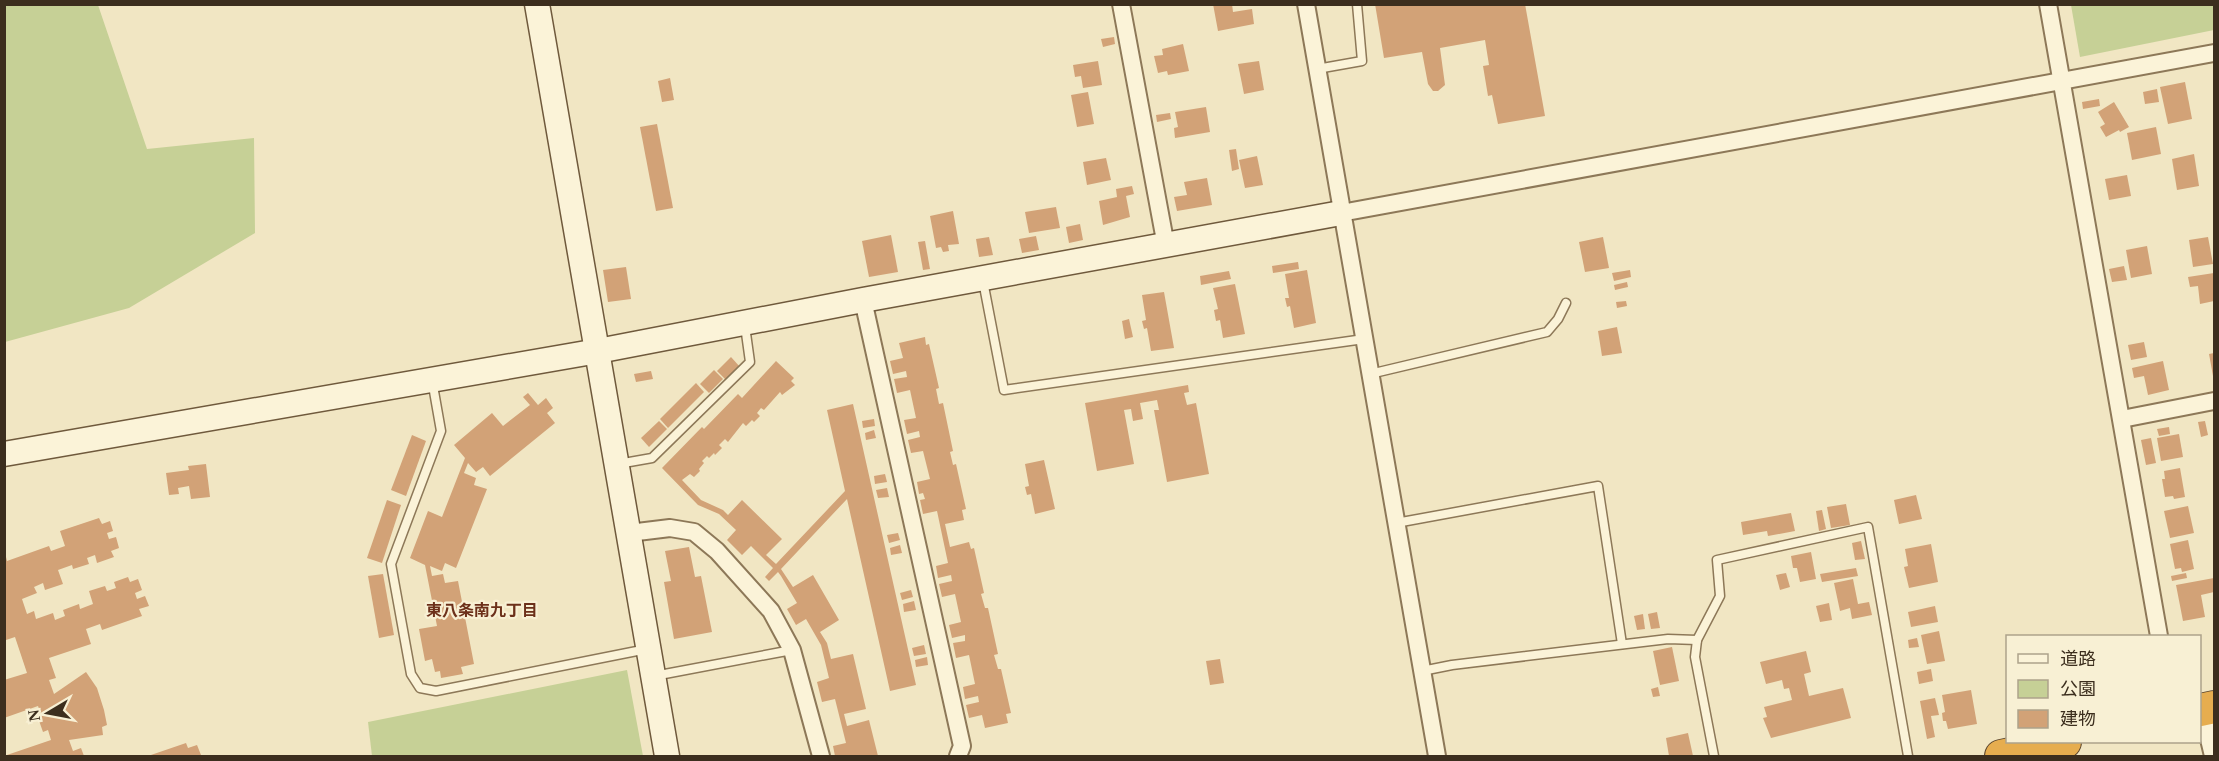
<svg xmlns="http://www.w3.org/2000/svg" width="2219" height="761" font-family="'Times New Roman','Noto Sans JP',serif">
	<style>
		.green { fill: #c6d096 }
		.building { fill: #d2a277 }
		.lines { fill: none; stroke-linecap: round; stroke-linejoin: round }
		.lane-casing { stroke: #8d7858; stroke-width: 11 }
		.street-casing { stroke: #8d7858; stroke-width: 20 }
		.secondary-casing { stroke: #6f593c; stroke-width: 27 }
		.highway-casing { stroke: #5b452d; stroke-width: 34 }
		.lane { stroke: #fbf3d8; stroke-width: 8 }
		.street { stroke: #fbf3d8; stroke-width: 16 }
		.secondary { stroke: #fbf3d8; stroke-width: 24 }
		.highway { stroke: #e6ad4f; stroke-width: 32 }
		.labels { text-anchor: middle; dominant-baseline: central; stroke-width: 4.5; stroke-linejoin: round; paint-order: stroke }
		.neighbourhood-label { font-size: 16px; font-weight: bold; fill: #6c301a; stroke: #f8f0d4 }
	</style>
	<rect width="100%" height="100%" fill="#f1e6c3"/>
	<g class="green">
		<polygon points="5,4 98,5 147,149 254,138 255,233 129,308 5,342"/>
		<polygon points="2071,5 2214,5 2214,30 2080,57"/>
		<polygon points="627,670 643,756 372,756 368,722"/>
	</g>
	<g class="building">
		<polygon points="1213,4 1232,4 1233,12 1252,9 1254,24 1218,31"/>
		<polygon points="1375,4 1525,4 1545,116 1498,124 1492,95 1488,96 1483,66 1489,65 1485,40 1440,48 1445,85 1438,91 1433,91 1428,84 1422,52 1384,58"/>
		<polygon points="1114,37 1115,44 1103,47 1101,39"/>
		<polygon points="1183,44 1189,71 1168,75 1167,71 1158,73 1154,56 1163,55 1162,49"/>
		<polygon points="1098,61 1102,85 1083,88 1081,76 1075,77 1073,65"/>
		<polygon points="1259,61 1264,90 1244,94 1238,64"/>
		<polygon points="670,78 674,100 662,102 658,81"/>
		<polygon points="2185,82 2192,119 2168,124 2160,87"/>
		<polygon points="2157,89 2159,102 2145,104 2143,92"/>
		<polygon points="1088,92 1094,124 1077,127 1071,95"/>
		<polygon points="2099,99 2100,106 2083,109 2082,102"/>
		<polygon points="2114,102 2129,127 2120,132 2119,130 2106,137 2100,127 2105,124 2098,112"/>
		<polygon points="1206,107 1210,132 1175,138 1174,128 1178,127 1175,112"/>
		<polygon points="1170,113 1171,119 1157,122 1156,115"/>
		<polygon points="657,124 673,208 656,211 640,127"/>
		<polygon points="2156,127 2161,154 2132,160 2127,133"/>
		<polygon points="1236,149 1239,169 1232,171 1229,150"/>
		<polygon points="2194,154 2199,186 2177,190 2172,159"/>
		<polygon points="1257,156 1263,185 1245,188 1239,160"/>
		<polygon points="1106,158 1111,180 1087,185 1083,162"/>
		<polygon points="2127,175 2131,196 2109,200 2105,179"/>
		<polygon points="1207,178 1212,205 1177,211 1174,197 1187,195 1184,182"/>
		<polygon points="1132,186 1134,194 1126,196 1130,217 1103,225 1099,201 1117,197 1116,189"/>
		<polygon points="1056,207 1060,228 1029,233 1025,212"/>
		<polygon points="953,211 959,244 948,245 949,251 943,252 941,247 936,248 930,216"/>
		<polygon points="1080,224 1083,240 1069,243 1066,227"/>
		<polygon points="891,235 898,272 869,277 862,241"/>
		<polygon points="1036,236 1039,250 1022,253 1019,239"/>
		<polygon points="989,237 993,255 979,257 976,239"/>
		<polygon points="1603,237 1609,268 1585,272 1579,242"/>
		<polygon points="2208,237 2213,264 2193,267 2189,240"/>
		<polygon points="925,241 930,269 923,270 918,242"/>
		<polygon points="2147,246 2152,274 2131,278 2126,250"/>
		<polygon points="1298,262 1299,269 1273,273 1272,266"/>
		<polygon points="2124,266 2127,280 2112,282 2109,269"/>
		<polygon points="626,267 631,299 608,302 603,270"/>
		<polygon points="1307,270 1316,323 1294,328 1290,306 1287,307 1285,298 1289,298 1285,274"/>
		<polygon points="1630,270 1631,277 1614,281 1612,273"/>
		<polygon points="1229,271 1231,279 1201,285 1200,276"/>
		<polygon points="2214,273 2214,301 2200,304 2198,286 2190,287 2188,277"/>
		<polygon points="1627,282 1628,287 1615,290 1614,285"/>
		<polygon points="1235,284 1245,334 1223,338 1220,320 1216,321 1214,310 1218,309 1213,288"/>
		<polygon points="1164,292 1174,348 1151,351 1147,328 1144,329 1142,321 1146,320 1142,295"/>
		<polygon points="1626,301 1627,306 1617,308 1616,302"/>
		<polygon points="1129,319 1133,337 1125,339 1122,321"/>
		<polygon points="1617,327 1622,353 1602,356 1598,331"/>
		<polygon points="925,337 926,345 929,344 939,388 936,389 939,404 943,403 953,451 950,452 953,465 956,464 966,509 962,510 964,520 945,524 950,547 969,542 971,549 974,548 984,593 981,594 985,608 988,608 998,654 994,655 998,669 1001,669 1011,713 1006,714 1008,723 985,728 982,715 969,718 966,705 979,702 978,696 965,699 963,687 975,684 969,655 956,658 953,643 965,641 965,635 952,638 949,625 961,622 955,594 942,597 939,584 952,581 951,575 938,578 936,566 948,563 937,511 923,514 920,500 925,499 923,493 919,494 917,482 930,479 923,451 911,453 908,440 920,437 919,431 907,434 904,420 916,418 910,390 897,393 894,379 907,377 906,371 893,374 890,361 903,358 899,343"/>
		<polygon points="2144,342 2147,357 2131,360 2128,345"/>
		<polygon points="2214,353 2214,376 2213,376 2209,354"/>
		<polygon points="731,357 740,367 726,380 717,371"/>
		<polygon points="776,361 794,378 791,381 795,385 782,395 780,392 764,410 761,408 757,413 760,416 754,422 752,420 746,426 743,423 728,442 725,439 719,445 722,448 715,455 714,453 709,458 707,456 702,461 704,463 699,469 700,471 694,477 690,474 682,480 701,500 723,510 728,515 742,500 782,539 766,555 776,564 845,491 827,410 853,404 916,685 890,691 847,499 781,569 793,587 813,575 839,620 820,632 827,643 831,659 853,654 866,709 844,714 847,726 869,720 878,756 835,756 833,746 846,743 835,699 822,702 817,682 829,678 821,645 806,619 796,625 787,609 797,603 781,576 778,572 769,581 765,577 773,568 751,546 742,555 727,540 736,530 719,514 698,505 662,468 702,427 704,429 738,394 742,398"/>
		<polygon points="2163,361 2169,390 2148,395 2144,376 2134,378 2132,368"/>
		<polygon points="714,370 723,379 709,393 700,384"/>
		<polygon points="651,371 653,379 636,382 634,374"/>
		<polygon points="696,383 704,392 668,428 660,419"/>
		<polygon points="1188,385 1189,392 1184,393 1187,405 1196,403 1209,474 1167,482 1154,410 1159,410 1157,400 1140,403 1143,419 1133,421 1131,409 1124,410 1134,464 1097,471 1085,403"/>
		<polygon points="528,393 538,405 546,398 553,408 547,413 555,423 490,476 483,467 476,472 468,463 464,473 476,478 474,485 487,489 456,568 445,563 442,571 430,566 432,576 443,574 445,583 458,581 474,664 461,667 463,674 441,678 440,671 435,672 432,659 425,661 419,629 437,626 425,565 410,558 428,511 442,517 465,458 454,445 492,413 503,426 530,405 523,397"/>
		<polygon points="874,419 875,426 863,428 862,421"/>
		<polygon points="659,421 667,429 649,447 641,438"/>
		<polygon points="2205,421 2208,435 2201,437 2198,422"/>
		<polygon points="2169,427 2170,434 2159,436 2157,429"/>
		<polygon points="874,430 876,438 866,440 865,433"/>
		<polygon points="2179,434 2183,457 2161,461 2157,438"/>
		<polygon points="412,435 426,441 406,496 391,490"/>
		<polygon points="2151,438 2156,463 2146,465 2141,440"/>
		<polygon points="1044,460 1055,509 1035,514 1031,494 1027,495 1025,487 1029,486 1025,464"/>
		<polygon points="206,464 210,497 191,499 189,486 178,488 179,494 169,495 166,473 189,470 188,466"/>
		<polygon points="2180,468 2185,497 2174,499 2173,496 2165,497 2162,479 2165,479 2164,471"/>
		<polygon points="885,474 887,482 875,484 874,476"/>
		<polygon points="887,488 889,497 878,498 876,490"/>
		<polygon points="1916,495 1922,519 1899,524 1894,500"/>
		<polygon points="387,500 401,505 382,563 367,558"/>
		<polygon points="1846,504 1850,525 1831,528 1827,507"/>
		<polygon points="2188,506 2194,533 2170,538 2164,511"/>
		<polygon points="1822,510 1826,529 1819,531 1816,511"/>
		<polygon points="1791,513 1795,531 1768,536 1767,531 1743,535 1741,522"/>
		<polygon points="99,518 102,524 110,521 113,531 107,533 109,539 116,537 119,548 111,551 114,557 97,563 95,555 87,558 89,564 73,569 72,565 58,570 63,584 45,590 43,583 34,587 37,593 22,599 27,614 34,611 36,619 53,613 55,620 65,616 63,610 79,604 80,609 93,604 89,591 105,586 107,591 116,588 114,582 128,577 130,582 138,579 142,590 135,593 137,599 145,596 149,606 139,609 142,616 102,630 100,624 86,629 91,644 49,658 56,678 49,680 54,694 86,672 97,688 104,710 107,725 102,727 103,735 69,740 73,751 81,748 84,756 4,756 51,740 48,730 43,732 37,715 41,714 38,706 4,718 4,680 27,673 15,637 6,640 5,635 5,553 7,561 49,546 51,551 65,546 60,531"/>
		<polygon points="898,533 900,540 889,543 887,535"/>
		<polygon points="2188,540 2194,569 2182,572 2181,568 2175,569 2170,544"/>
		<polygon points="1861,541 1865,559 1855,560 1852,543"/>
		<polygon points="1931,544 1938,582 1909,588 1904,567 1908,566 1905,549"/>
		<polygon points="900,545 902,553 891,555 890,548"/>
		<polygon points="689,547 695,577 701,576 712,632 674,639 664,582 671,581 665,551"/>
		<polygon points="1811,552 1816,579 1800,582 1797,568 1793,568 1791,556"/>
		<polygon points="1856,568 1858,576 1822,582 1820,574"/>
		<polygon points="1786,573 1790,587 1780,590 1776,575"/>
		<polygon points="2186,573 2187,578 2172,581 2171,576"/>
		<polygon points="383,574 394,635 379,638 368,576"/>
		<polygon points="2214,578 2214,592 2201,595 2205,617 2183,621 2176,585"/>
		<polygon points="1853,579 1858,604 1869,602 1872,615 1852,619 1850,608 1840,611 1834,583"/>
		<polygon points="911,590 913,597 902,600 900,593"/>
		<polygon points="914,601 916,610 904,612 903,604"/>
		<polygon points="1829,603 1832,620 1820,622 1816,606"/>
		<polygon points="1935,606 1938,622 1911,627 1908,612"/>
		<polygon points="1657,612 1660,628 1651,629 1648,614"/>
		<polygon points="1643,614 1645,629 1637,630 1634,616"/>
		<polygon points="1939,631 1945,661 1927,664 1921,635"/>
		<polygon points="1917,638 1919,647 1909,648 1908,640"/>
		<polygon points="924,645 926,654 914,656 912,648"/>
		<polygon points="1672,647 1679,681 1660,685 1653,651"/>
		<polygon points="1806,651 1811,672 1804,674 1809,696 1843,688 1851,718 1771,738 1763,718 1767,717 1764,707 1792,700 1789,688 1784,689 1782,680 1766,684 1760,662"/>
		<polygon points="927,657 928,665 916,667 915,660"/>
		<polygon points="1220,659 1224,683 1210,685 1206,661"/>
		<polygon points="1931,669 1933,681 1919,684 1917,672"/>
		<polygon points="1658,687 1660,696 1653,697 1651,689"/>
		<polygon points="1971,690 1977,724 1948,729 1946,721 1943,721 1942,713 1945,712 1942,695"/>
		<polygon points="1935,698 1939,715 1931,716 1935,737 1927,739 1920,701"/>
		<polygon points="1688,733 1693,756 1669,756 1666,738"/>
		<polygon points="186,743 188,748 197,745 201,755 148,756"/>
	</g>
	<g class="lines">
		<g class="lane-casing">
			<g id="lane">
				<polyline points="1317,69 1362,61 1357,4"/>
				<polyline points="983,281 1004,390 1364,339"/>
				<polyline points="1370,374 1547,332 1558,319 1566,303"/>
				<polyline points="432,380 441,431 391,564 411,674 420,688 436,691 647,649"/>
				<polyline points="618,464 652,458 750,362 745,326"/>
				<polyline points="1396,523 1598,486 1622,644"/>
				<polyline points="1422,671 1452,665 1668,639 1697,640"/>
				<polyline points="654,676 792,650"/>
				<polyline points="1714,756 1695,657 1697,640 1720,596 1717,560 1868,527 1908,756"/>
			</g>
		</g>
		<g class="street-casing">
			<g id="street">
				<polyline points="1121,4 1166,246"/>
				<polyline points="1306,4 1437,756"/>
				<polyline points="2048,4 2159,636"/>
				<polyline points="1341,213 2214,53"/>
				<polyline points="863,300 962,746 958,756"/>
				<polyline points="2122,419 2214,401"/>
				<polyline points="629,533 670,528 694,532 717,551 771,611 792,650 821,756"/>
				<polyline points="2202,710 2213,756"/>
			</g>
		</g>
		<g class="secondary-casing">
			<g id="secondary">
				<polyline points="537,4 667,756"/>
				<polyline points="4,454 598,351 863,300 1341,213"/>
			</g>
		</g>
		<g class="highway-casing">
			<g id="highway">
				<polyline points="2200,710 2214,707"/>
				<polyline points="2001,756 2065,742"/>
			</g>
		</g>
		<use href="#lane" class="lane"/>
		<use href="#street" class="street"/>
		<use href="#secondary" class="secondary"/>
		<use href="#highway" class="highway"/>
	</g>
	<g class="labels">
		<g class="neighbourhood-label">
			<text x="482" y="610">東八条南九丁目</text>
		</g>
	</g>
	<rect width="2219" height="761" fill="none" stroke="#3c2e1e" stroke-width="12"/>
	<rect x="2006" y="635" width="195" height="108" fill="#f8f0d4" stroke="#ada28b" stroke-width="1.5"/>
	<rect x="2018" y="654" width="30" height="9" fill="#fbf3d8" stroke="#ada28b" stroke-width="1.5"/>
	<text x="2060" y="665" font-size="18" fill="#3c2e1e">道路</text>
	<rect x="2018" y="680" width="30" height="18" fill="#c6d096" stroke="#ada28b" stroke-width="1.5"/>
	<text x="2060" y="695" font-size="18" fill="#3c2e1e">公園</text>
	<rect x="2018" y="710" width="30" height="18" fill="#d2a277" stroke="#ada28b" stroke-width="1.5"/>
	<text x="2060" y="725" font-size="18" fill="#3c2e1e">建物</text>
	<g transform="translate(48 713) rotate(260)" stroke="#f8f0d4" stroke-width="4.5" paint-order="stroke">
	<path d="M0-4.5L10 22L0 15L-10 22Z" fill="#3c2e1e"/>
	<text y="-9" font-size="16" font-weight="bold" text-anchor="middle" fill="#3c2e1e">N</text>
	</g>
</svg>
